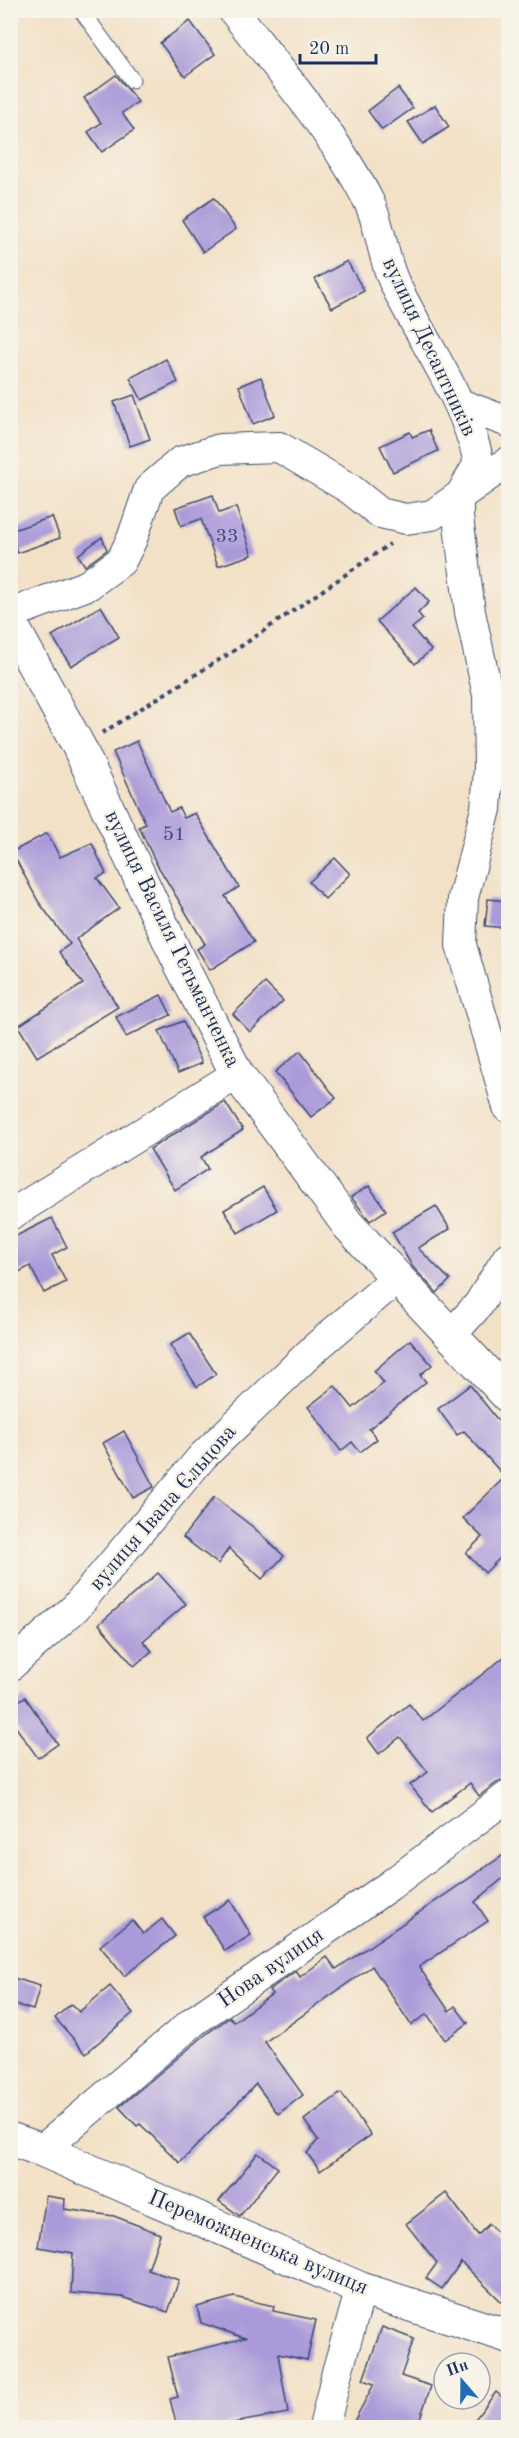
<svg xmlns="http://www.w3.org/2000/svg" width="519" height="2438" font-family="'Old Standard TT',serif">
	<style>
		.building { fill: #aa9ad9 }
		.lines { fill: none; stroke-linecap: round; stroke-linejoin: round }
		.service-casing { stroke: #3b4a6e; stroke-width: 17 }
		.minor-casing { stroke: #3b4a6e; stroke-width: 32 }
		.tertiary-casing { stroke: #3b4a6e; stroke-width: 35 }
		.secondary-casing { stroke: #3b4a6e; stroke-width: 35 }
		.path { stroke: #3b4a6e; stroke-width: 4; stroke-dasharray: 4.5 4.5; stroke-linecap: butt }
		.service { stroke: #fff; stroke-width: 15 }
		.minor { stroke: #fff; stroke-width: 30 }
		.tertiary { stroke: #fff; stroke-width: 33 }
		.secondary { stroke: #fff; stroke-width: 33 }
		.labels { text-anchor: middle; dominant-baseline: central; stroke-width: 4.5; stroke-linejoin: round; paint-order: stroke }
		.number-label { font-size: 20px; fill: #3f4a7d }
		.street-label { font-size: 22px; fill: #1b2f5e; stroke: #f7f3e8 }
	</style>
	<rect width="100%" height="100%" fill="#f7f3e8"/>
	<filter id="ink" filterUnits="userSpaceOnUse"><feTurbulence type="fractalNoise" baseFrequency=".0167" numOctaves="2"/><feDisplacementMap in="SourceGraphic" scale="12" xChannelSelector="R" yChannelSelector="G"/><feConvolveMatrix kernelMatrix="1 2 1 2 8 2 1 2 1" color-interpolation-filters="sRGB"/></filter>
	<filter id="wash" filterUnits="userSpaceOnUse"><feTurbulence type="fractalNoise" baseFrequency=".008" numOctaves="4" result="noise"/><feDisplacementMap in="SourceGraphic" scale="24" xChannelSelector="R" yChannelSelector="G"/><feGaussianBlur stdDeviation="1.35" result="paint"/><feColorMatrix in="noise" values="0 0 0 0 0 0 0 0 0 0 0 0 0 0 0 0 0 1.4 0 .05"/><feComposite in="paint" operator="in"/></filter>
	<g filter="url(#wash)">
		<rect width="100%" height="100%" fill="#f3e1c7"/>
		<g id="blocks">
			<g class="building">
				<polygon points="190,21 215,54 185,76 160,43"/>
				<polygon points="116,75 138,102 122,113 134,130 102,152 88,132 101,123 84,98"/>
				<polygon points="398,88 413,108 382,130 368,111"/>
				<polygon points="435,105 449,127 423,144 408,122"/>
				<polygon points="214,198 236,229 203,252 182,220"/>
				<polygon points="347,261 364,291 332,308 315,279"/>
				<polygon points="166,359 178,382 142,400 130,378"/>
				<polygon points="261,377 275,415 253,424 239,386"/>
				<polygon points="134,395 150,439 130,446 114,402"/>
				<polygon points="429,430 438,451 393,472 380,446 410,432 412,437"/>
				<polygon points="213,495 219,513 236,507 252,555 218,566 201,519 181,526 175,508"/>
				<polygon points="52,517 60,538 17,553 10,531"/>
				<polygon points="102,537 107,550 85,566 78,555"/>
				<polygon points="416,587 429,602 418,613 423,619 412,628 431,650 415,664 377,621"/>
				<polygon points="101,606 119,637 71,666 52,636"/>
				<polygon points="137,741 170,812 179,808 184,818 195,813 239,887 225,896 254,942 210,970 197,949 205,944 156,863 139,827 146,824 113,752"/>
				<polygon points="47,833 60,857 92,843 106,874 97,878 119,908 76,939 118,1007 37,1057 18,1026 83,984 59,952 70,944 38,901 12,852"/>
				<polygon points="335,858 350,874 325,899 309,882"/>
				<polygon points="488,899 508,901 508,928 485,926"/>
				<polygon points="265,983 283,1001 250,1032 233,1014"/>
				<polygon points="161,995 171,1015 126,1037 116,1017"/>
				<polygon points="183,1021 202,1063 178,1073 159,1031"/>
				<polygon points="300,1051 336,1098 311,1117 275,1072"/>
				<polygon points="225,1102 243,1130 201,1157 208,1169 175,1190 150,1149"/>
				<polygon points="369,1186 386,1210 370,1221 351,1197"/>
				<polygon points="263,1187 277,1210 238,1233 224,1210"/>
				<polygon points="436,1206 450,1229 418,1248 450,1280 437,1293 412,1266 392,1232"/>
				<polygon points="52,1218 67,1247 52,1255 66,1282 44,1293 30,1266 10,1277 10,1239"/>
				<polygon points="189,1333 216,1374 197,1387 170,1345"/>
				<polygon points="410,1340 432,1365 420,1375 426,1382 369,1429 377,1439 360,1452 352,1442 341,1451 308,1407 335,1386 353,1408 384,1383 374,1371"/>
				<polygon points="470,1385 508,1433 508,1550 485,1573 466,1553 482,1537 463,1518 505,1477 464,1431 457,1435 438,1409"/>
				<polygon points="124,1431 154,1487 133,1498 103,1443"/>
				<polygon points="214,1497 253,1527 284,1556 262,1579 229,1548 218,1564 183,1537"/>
				<polygon points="158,1573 186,1604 143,1641 152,1651 134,1666 99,1624"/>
				<polygon points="508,1654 508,1779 498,1782 479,1796 470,1783 432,1812 410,1785 428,1772 400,1737 379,1754 367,1738 409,1704 423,1721"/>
				<polygon points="25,1697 58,1744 38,1758 10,1719 10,1707"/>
				<polygon points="508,1852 508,1874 475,1902 488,1921 419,1967 449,2011 455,2006 468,2023 445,2040 427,2014 411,2025 372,1966 265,2042 303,2095 278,2114 256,2084 180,2163 140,2124 137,2126 119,2107 205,2035 230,2017 234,2022 272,1994 269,1990 296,1971 300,1977 327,1957 336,1969"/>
				<polygon points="230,1900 251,1935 225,1951 203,1917"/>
				<polygon points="162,1919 175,1936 124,1976 100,1946 132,1920 143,1934"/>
				<polygon points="10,1977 40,1986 33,2010 10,2003"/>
				<polygon points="110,1986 133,2013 86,2053 55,2018 71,2004 79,2012"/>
				<polygon points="341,2093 371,2135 320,2171 307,2153 318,2140 304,2120"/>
				<polygon points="258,2153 278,2168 240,2216 219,2201"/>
				<polygon points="446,2193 478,2235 489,2224 508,2243 508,2308 461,2262 442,2289 426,2278 437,2263 406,2224"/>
				<polygon points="46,2196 65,2199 64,2209 114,2216 160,2234 148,2270 179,2280 168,2312 122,2297 71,2293 73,2253 38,2247"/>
				<polygon points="234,2297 274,2306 273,2311 316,2320 307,2360 278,2354 288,2413 227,2424 228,2427 177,2427 170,2399 178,2397 168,2357 245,2338 201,2323 197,2307"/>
				<polygon points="382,2327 414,2339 401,2376 431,2386 417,2427 351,2427 374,2384 363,2380"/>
				<polygon points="496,2392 508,2402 508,2427 469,2427"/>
			</g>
		</g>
	</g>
	<g filter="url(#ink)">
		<use href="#blocks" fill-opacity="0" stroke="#3b4a6e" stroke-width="1.5"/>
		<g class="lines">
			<g class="service-casing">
				<polyline id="service" points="81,10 132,80"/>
			</g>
			<g class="minor-casing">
				<g id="minor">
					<path d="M233 10C279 70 334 133 368 200 381 225 382 256 394 282 423 343 465 397 479 463L458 500V517L470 612 488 695 489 769 486 809 463 898 461 945 508 1107"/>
					<polyline points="460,404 508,422"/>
					<polyline points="10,614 88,585 121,561 132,539 149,489 180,462 220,449 279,447 350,489 380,513 406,519 432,515 508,462"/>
					<polyline points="10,1215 237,1074"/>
					<polyline points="452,1334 479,1304 508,1257"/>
					<polyline points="10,1666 75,1608 202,1457 314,1349 396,1279"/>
					<polyline points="42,2150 194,2021 389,1886 508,1796"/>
					<polyline points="324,2428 337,2372 361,2289"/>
				</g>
			</g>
			<g class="tertiary-casing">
				<polyline id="tertiary" points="10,622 79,747 177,957 237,1074 348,1225 508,1396"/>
			</g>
			<g class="secondary-casing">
				<polyline id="secondary" points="10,2139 42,2150 361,2289 508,2336"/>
			</g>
			<polyline class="path" points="102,733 243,645 390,544"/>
			<use href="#service" class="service"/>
			<use href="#minor" class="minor"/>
			<use href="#tertiary" class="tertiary"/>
			<use href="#secondary" class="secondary"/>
		</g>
	</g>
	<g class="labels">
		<g class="number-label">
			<text x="227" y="537">33</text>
			<text x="174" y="835">51</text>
		</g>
		<g class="street-label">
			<text transform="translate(429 347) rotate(65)">вулиця Десантників</text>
			<text transform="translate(172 939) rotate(64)">вулиця Василя Гетьманченка</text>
			<text transform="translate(163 1508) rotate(-49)">вулиця Івана Єльцова</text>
			<text transform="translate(271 1968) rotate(-35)">Нова вулиця</text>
			<text transform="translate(258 2243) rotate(23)">Переможненська вулиця</text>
		</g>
	</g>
	<rect width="519" height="2438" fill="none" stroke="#f7f3e8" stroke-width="36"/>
	<g transform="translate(462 2381) rotate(340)"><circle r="28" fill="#f7f3e8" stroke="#9fa5b1" stroke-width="1.5"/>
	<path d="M0-4.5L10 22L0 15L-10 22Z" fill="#1f6fb2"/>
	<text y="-9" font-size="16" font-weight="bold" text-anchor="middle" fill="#1b2f5e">Пн</text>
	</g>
	<path d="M300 54v9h76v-9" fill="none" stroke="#1b2f5e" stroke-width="3"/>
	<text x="309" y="54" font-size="18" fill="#1b2f5e" stroke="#f7f3e8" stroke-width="4.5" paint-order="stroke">20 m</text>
</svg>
